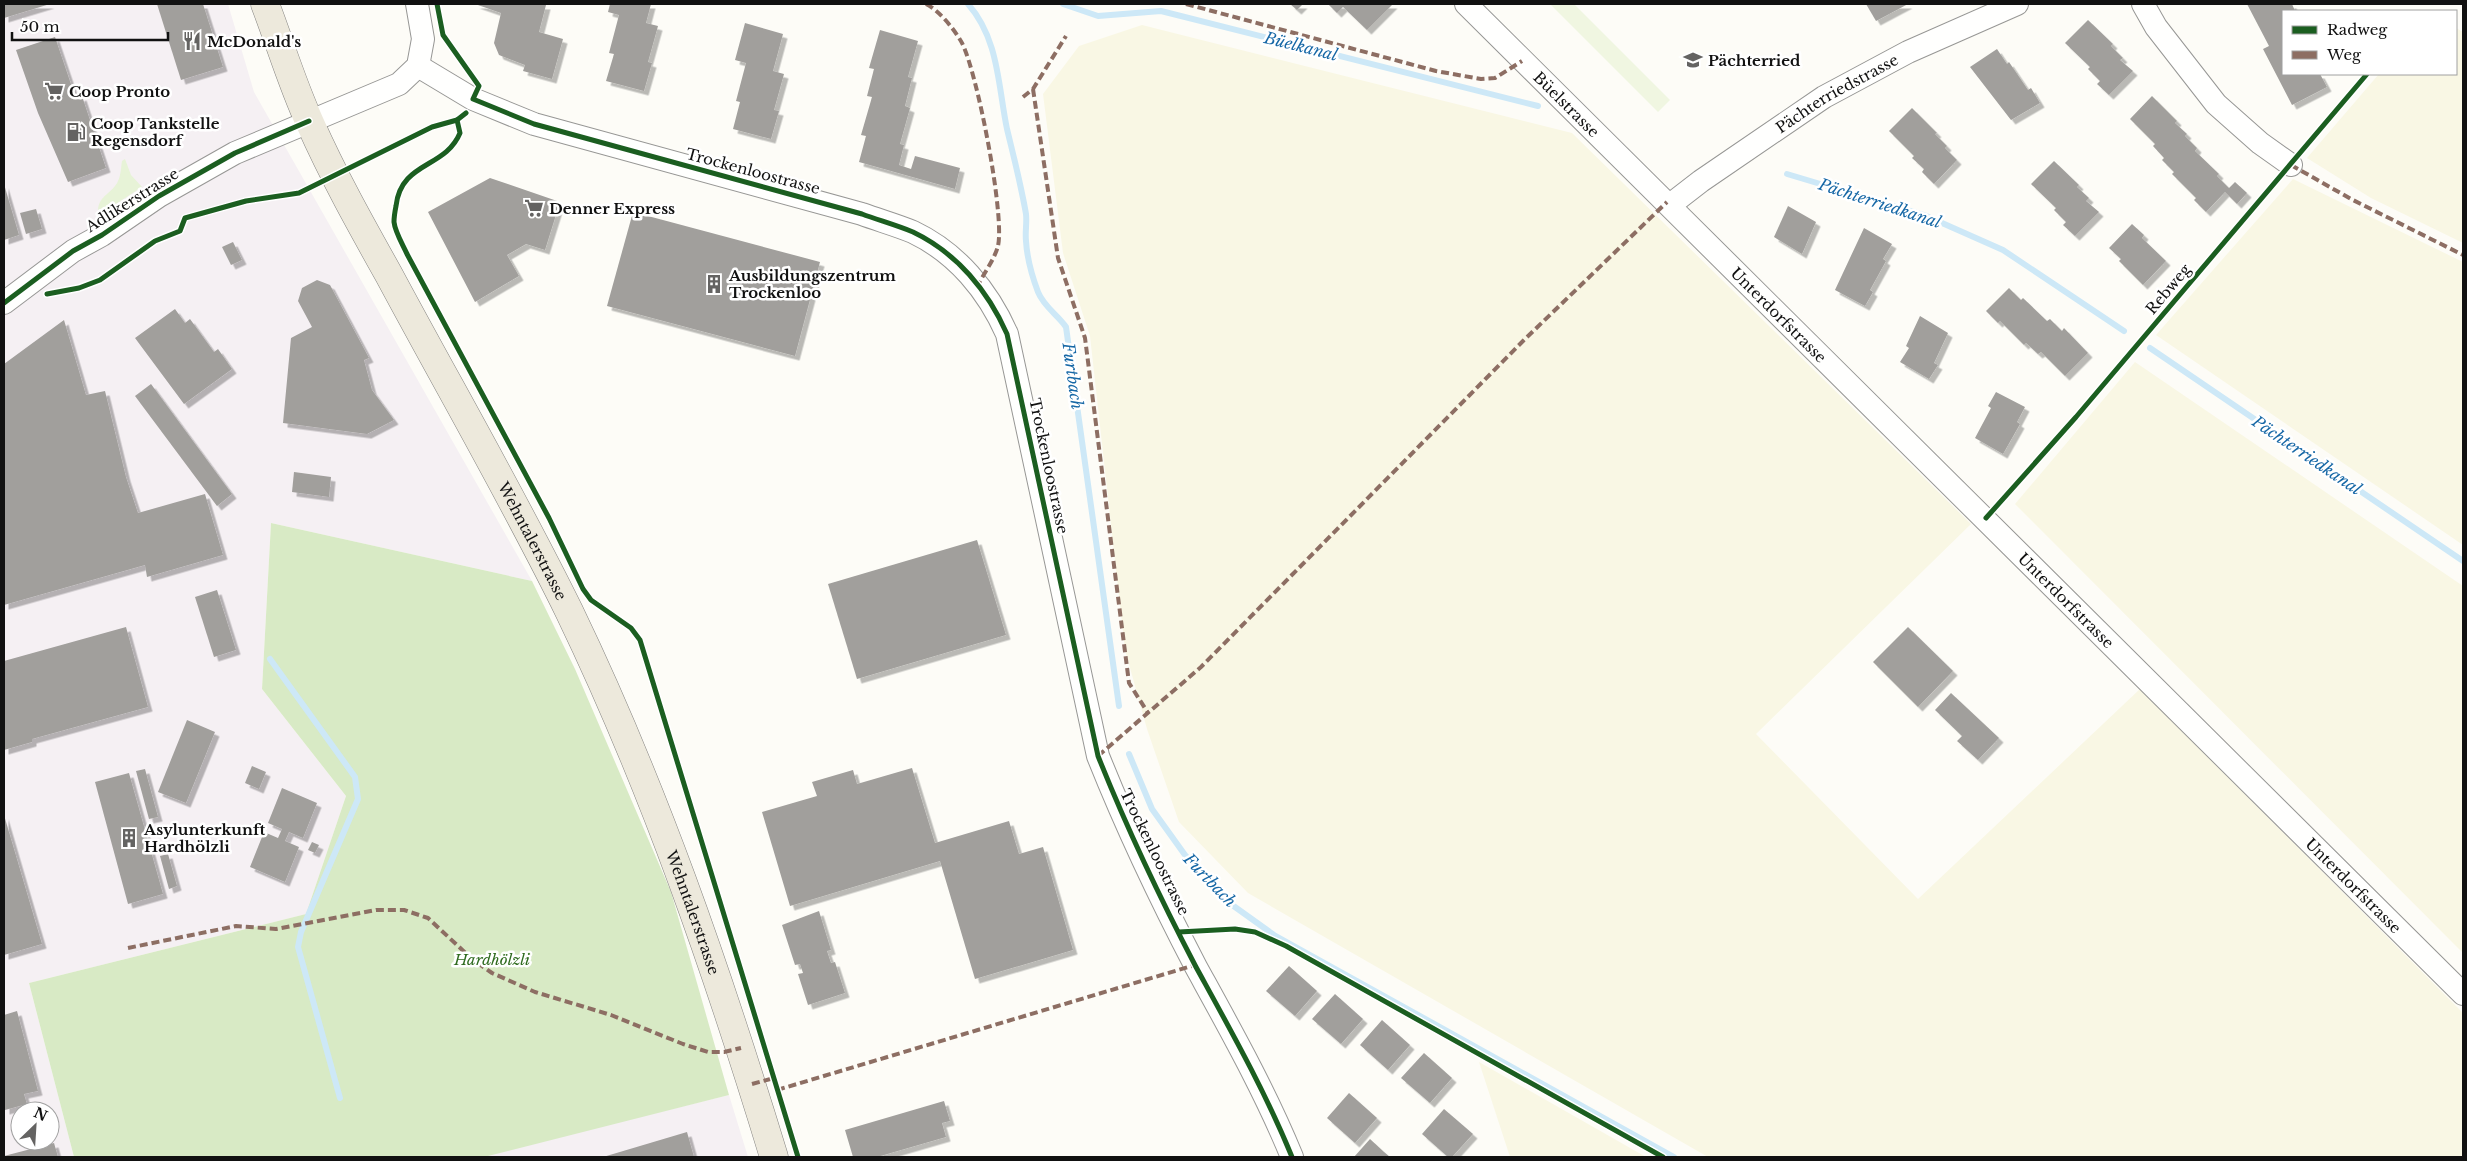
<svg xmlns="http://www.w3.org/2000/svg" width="2467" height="1161" font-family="'Libre Baskerville',serif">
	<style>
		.industrial { fill: #f5f0f3; fill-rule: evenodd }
		.farmland { fill: #f9f7e4 }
		.green { fill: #e7f3d7 }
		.forest { fill: #d8eac5 }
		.pitch { fill: #f0f6e1 }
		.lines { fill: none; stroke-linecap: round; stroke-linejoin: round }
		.stream { stroke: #cde8f7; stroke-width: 6 }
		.building { fill: #a19f9c; filter: url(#shadow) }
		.street-casing { stroke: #979795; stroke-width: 24 }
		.primary-casing { stroke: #858482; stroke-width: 29 }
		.street { stroke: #fffffe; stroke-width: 22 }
		.primary { stroke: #ede9dc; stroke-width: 28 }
		.quiet { stroke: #8d6e63; stroke-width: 4; stroke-dasharray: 8 4; stroke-linecap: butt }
		.cycleway-casing { stroke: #fff; stroke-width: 8 }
		.cycleway { stroke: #1b5e20; stroke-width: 5 }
		.labels { text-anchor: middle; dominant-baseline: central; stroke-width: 5; stroke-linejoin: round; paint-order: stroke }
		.poi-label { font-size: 15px; font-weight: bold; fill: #111; stroke: #fff; text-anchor: start }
		.street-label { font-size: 15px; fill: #111; stroke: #fff }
		.park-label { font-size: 15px; font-style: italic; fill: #2f6b1f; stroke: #fff }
		.water-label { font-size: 16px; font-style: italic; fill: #1768a6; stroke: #fff }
	</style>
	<defs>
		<filter id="shadow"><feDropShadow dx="4.5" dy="4.5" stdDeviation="0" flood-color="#0004"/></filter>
	</defs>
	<rect width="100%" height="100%" fill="#fdfcf7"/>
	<g class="industrial">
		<path d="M4 4H228L254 92 532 581 271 523 262 689 346 796 306 914 29 983 74 1157H4ZM20 1111H50V1141H20Z"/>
		<polygon points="729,1095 748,1157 476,1157"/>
	</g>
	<g class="farmland">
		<polygon points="1142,25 1572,133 1971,524 1756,734 1918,899 2140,689 2463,1013 2463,1157 1708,1157 1248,893 1179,822 1147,729 1125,650 1090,336 1063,253 1043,94 1079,46"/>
		<polygon points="2456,28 2463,32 2463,243 2371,198 2307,158 2379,74 2456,74"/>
		<polygon points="2293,179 2463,262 2463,545 2156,335"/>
		<polygon points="2135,362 2463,586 2463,953 2015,504"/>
		<polygon points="1479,1062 1646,1157 1510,1157"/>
	</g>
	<path class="green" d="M125 159 131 175 142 187 102 213 98 210C99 195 113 193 118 181 121 175 121 167 122 161Z"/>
	<polygon class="forest" points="271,523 532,581 575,669 671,892 729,1095 484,1157 74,1157 29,983 306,914 346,796 262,689"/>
	<polygon class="pitch" points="1550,4 1574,4 1670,100 1658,112"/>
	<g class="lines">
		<g class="stream">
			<path d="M968 4C999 39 998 86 1007 129 1014 158 1021 185 1026 214 1027 223 1025 232 1026 241 1027 258 1032 276 1038 292 1044 307 1058 315 1066 327L1119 706"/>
			<polyline points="1063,4 1098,16 1161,11 1538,106"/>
			<polyline points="1787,174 1924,215 2003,250 2124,331"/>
			<polyline points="2150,348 2463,561"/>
			<polyline points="270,659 355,777 358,799 301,932 298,947 340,1098"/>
			<polyline points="1129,754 1152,809 1185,855 1228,902 1274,935 1674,1157"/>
		</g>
	</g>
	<g class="building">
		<polygon points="4,4 50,4 4,18"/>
		<polygon points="157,4 203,4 223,67 181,80"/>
		<polygon points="475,4 546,5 539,32 563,39 552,79 523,71 525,65 499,55 494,43 501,13"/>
		<polygon points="610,4 651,4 646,23 658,26 648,62 652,63 644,91 606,81 614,54 609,53 619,15 608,12"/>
		<polygon points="1290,4 1303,4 1297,10"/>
		<polygon points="1328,4 1393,4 1367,30 1343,7 1337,13"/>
		<polygon points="1866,4 1908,4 1876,21"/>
		<polygon points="2247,4 2292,4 2295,11 2283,11 2283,74 2320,74 2327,87 2292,105 2263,49 2269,46"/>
		<polygon points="2088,20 2113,44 2111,46 2123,58 2120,60 2133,71 2109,95 2097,84 2100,81 2088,69 2090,67 2065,43"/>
		<polygon points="745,23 783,34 773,71 784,74 774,110 779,111 771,139 733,129 740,102 736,101 746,63 735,60"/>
		<polygon points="880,30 918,41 908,77 912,78 905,106 910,108 900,144 904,145 899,165 911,169 915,156 960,168 955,189 859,162 866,136 861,135 872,97 867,96 874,69 869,68"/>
		<polygon points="55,37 76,99 82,96 106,168 68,182 38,113 16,50"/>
		<polygon points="1997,49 2007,64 2009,62 2028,90 2031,88 2040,103 2011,120 1970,67"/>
		<polygon points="2152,96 2177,121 2175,123 2187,134 2185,136 2197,148 2195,151 2219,174 2217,176 2229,188 2235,182 2247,193 2237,204 2225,192 2206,212 2194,200 2196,198 2172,174 2174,172 2162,160 2164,158 2153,146 2155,144 2130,119"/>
		<polygon points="1912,108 1937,133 1935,134 1947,146 1945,148 1957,160 1934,184 1922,172 1924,169 1912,158 1914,156 1889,131"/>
		<polygon points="2054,161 2079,185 2077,187 2089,198 2086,201 2099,212 2075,236 2063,225 2066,222 2054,210 2056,208 2031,184"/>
		<polygon points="490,178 560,202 545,250 526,244 507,255 519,276 475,302 428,212"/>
		<polygon points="4,184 19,235 4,240"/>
		<polygon points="1788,206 1816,222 1802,254 1774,237"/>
		<polygon points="36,209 42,229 26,234 20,213"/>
		<polygon points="633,212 820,262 795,356 607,306"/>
		<polygon points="2132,224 2144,235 2142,238 2166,261 2143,285 2119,261 2121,259 2109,248"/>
		<polygon points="1864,228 1892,244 1883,259 1886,261 1870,290 1873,292 1865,306 1835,290"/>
		<polygon points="233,242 242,260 231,265 222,247"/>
		<polygon points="317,280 330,285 369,358 364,360 372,390 394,420 367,434 283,423 291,338 312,327 298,301 302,288"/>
		<polygon points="2009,288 2021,300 2023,298 2047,321 2050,319 2062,331 2064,328 2088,353 2065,376 2041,352 2038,354 2026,343 2024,345 2000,321 1998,323 1986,311"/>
		<polygon points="175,309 185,323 190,319 214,352 218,349 232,369 184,404 135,338"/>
		<polygon points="1920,316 1948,333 1934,363 1938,365 1929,379 1900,362 1909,348 1906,346"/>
		<polygon points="64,320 86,395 105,391 126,477 138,513 205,494 223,555 147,577 145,565 4,605 4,364"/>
		<polygon points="151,384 232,494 217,506 135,396"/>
		<polygon points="1996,392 2025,407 2017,422 2020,424 2003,454 1975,438 1991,408 1988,406"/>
		<polygon points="294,472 331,477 329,497 292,492"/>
		<polygon points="977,540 1006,635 857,679 828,584"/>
		<polygon points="217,590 236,650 214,657 195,597"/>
		<polygon points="126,627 148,707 32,739 32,742 4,750 4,661"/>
		<polygon points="1908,627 1953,671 1918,707 1873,662"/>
		<polygon points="1951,693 1999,738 1978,760 1957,741 1962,736 1935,710"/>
		<polygon points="187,720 215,732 186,803 158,792"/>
		<polygon points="252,766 266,772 259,789 245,783"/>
		<polygon points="912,768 935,843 1009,821 1019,854 1043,847 1073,950 975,979 940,861 790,906 762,812 817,796 812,782 853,770 857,784"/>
		<polygon points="145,769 158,817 149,819 136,771"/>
		<polygon points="129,773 163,894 128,904 95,782"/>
		<polygon points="282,788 317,803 303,838 289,832 285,841 299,847 285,882 250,867 264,832 278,838 282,829 268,823"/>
		<polygon points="4,815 42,944 4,955"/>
		<polygon points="312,842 319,845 315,853 308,850"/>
		<polygon points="168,854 177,886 169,889 160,856"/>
		<polygon points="819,911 831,950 827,951 831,963 835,962 845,993 808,1005 798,974 803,973 800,964 795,965 782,925"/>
		<polygon points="1289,966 1317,991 1295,1016 1266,991"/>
		<polygon points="1335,994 1363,1019 1341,1044 1312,1019"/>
		<polygon points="17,1011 38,1091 24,1094 27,1104 5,1110 4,1015"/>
		<polygon points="1382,1020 1410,1045 1388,1070 1360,1045"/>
		<polygon points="1424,1053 1452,1078 1430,1103 1401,1078"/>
		<polygon points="1349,1093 1377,1118 1355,1143 1327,1118"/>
		<polygon points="944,1101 950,1121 942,1123 946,1137 877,1157 853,1157 845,1130"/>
		<polygon points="1444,1109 1473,1134 1452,1157 1448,1157 1422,1134"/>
		<polygon points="687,1132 694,1157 603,1157"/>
		<polygon points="1370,1139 1384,1152 1390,1157 1354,1157"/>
		<polygon points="54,1143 58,1157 4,1157 4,1156"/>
	</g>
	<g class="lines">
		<g class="street-casing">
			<g id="street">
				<path id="s1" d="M1466 4 2463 994"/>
				<polyline points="2143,4 2156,27 2216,104 2260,143 2291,165"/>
				<path d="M418 66 473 99 534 124 862 214C878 220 896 225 913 232 957 253 988 291 1007 334L1098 756C1126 826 1161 900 1196 967 1230 1029 1265 1091 1292 1157"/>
				<path id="s2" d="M1670 205 1701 181 1824 97 1908 52 2017 4"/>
				<polyline points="4,303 73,251 102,235 159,196 235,153 399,84 418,66 423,39 417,4"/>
			</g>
		</g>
		<g class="primary-casing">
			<g id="primary">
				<path id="s3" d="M265 4C280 43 292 84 310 123 333 175 361 225 389 275 449 387 513 497 569 611 654 787 717 970 774 1157"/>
			</g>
		</g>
		<use href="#street" class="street"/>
		<use href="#primary" class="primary"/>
		<g class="quiet">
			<path d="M926 4C940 11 954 29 962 43 977 72 1005 215 998 246 995 258 985 272 979 283"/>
			<polyline points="1186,4 1436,71 1481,79 1495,78 1522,61"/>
			<polyline points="1033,89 1058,258 1085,338 1129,683 1148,713"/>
			<polyline points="1023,97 1033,89 1066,36"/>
			<polyline points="2291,165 2351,199 2463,255"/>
			<polyline points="1098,756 1201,667 1524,340 1667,202"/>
			<polyline points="128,948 236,926 276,929 376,910 404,910 428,918 472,959 492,973 535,992 611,1015 683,1044 708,1052 724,1052 741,1048"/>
			<polyline points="752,1084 774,1078"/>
			<polyline points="777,1090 1195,965"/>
		</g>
		<g class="cycleway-casing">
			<g id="cycleway">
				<path d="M437 4 443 35 479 86 473 99 534 124 862 214C878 220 896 225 913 232 957 253 988 291 1007 334L1098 756C1126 826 1161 900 1196 967 1230 1029 1265 1091 1292 1157"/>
				<path d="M457 120 460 133C445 169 401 161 396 206 395 211 394 217 394 222 395 232 403 245 407 254L549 518 583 589 591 600 631 628 640 640 798 1157"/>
				<polyline points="47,294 79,288 100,280 155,241 180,231 185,218 246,201 299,193 432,127 457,120 466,113"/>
				<polyline points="4,303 73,251 102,235 159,196 235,153 309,121"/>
				<polyline points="1986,518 2076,417 2367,74"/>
				<polyline points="1179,932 1235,929 1255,932 1286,946 1663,1157"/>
			</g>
		</g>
		<use href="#cycleway" class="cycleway"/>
	</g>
	<defs>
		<g id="restaurant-bare" transform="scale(1.5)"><path d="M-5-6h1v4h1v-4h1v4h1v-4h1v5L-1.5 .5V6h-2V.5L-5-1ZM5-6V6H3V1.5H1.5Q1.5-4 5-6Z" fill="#646362" stroke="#fff" stroke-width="2.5" paint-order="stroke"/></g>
		<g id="school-bare" transform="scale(1.5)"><path d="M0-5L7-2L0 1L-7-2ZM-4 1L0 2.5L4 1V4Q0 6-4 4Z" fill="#646362" stroke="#fff" stroke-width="2.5" paint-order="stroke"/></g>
		<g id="supermarket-bare" transform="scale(1.5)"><path d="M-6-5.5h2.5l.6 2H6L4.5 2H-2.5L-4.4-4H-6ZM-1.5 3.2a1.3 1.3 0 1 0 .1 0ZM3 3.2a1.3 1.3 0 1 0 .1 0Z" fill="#646362" stroke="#fff" stroke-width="2.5" paint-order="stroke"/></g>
		<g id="fuel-bare" transform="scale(1.5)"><path d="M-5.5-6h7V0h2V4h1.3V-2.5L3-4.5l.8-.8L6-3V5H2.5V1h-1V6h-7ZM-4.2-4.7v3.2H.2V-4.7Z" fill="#646362" stroke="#fff" stroke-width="2.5" paint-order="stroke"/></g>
		<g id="building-bare" transform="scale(1.5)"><path d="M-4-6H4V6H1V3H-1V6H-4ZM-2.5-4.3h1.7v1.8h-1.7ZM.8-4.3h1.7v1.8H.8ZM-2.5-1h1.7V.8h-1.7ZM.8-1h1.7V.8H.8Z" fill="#646362" stroke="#fff" stroke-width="2.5" paint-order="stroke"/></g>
	</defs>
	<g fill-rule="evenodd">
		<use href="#restaurant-bare" x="192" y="41"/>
		<use href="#school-bare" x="1693" y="60"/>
		<use href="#supermarket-bare" x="54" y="91"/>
		<use href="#fuel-bare" x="76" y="132"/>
		<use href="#supermarket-bare" x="534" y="208"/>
		<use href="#building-bare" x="714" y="284"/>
		<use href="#building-bare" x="129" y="838"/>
	</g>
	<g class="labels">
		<g class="poi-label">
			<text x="207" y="41">McDonald's</text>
			<text x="1708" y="60">Pächterried</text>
			<text x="69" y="91">Coop Pronto</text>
			<text x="91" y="123">Coop Tankstelle<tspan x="91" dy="17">Regensdorf</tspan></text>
			<text x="549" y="208">Denner Express</text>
			<text x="729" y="275">Ausbildungszentrum<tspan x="729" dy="17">Trockenloo</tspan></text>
			<text x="144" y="829">Asylunterkunft<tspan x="144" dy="17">Hardhölzli</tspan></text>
		</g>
		<g class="street-label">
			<text stroke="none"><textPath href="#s2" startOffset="201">Pächterriedstrasse</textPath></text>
			<text stroke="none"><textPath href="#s1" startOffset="142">Büelstrasse</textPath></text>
			<text transform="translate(753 171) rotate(15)">Trockenloostrasse</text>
			<text transform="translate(132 200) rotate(-32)">Adlikerstrasse</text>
			<text transform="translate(2168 289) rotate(-50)">Rebweg</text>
			<text stroke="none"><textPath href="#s1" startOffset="441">Unterdorfstrasse</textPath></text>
			<text transform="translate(1049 466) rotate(78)">Trockenloostrasse</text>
			<text stroke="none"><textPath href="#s3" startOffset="601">Wehntalerstrasse</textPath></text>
			<text stroke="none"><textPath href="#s1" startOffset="846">Unterdorfstrasse</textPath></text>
			<text transform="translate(1155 852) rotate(64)">Trockenloostrasse</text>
			<text stroke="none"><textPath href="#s1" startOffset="1251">Unterdorfstrasse</textPath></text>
			<text stroke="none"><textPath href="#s3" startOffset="1006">Wehntalerstrasse</textPath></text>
		</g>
		<g class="park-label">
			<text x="492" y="959">Hardhölzli</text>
		</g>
		<g class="water-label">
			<text transform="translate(1301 46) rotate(14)">Büelkanal</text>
			<text transform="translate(1880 203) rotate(18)">Pächterriedkanal</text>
			<text transform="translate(1073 376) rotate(82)">Furtbach</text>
			<text transform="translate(2307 455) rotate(34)">Pächterriedkanal</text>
			<text transform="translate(1210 880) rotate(46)">Furtbach</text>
		</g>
	</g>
	<rect width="2467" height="1161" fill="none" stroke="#111111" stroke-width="10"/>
	<rect x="2282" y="10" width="175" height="65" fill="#ffffff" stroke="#a0a0a0"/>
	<rect x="2292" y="26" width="25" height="8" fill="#1b5e20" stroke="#a0a0a0"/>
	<text x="2327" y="35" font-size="15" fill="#111111">Radweg</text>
	<rect x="2292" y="51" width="25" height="8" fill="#8d6e63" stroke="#a0a0a0"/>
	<text x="2327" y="60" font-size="15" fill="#111111">Weg</text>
	<g transform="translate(35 1126) rotate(25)"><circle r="24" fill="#ffffff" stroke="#a0a0a0"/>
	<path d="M0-4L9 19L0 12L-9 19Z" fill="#646362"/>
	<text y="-8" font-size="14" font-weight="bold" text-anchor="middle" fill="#111111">N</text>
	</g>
	<path d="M12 32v8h156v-8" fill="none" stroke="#111111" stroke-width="2.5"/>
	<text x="20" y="32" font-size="15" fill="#111111" stroke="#ffffff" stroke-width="4" paint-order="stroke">50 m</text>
</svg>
